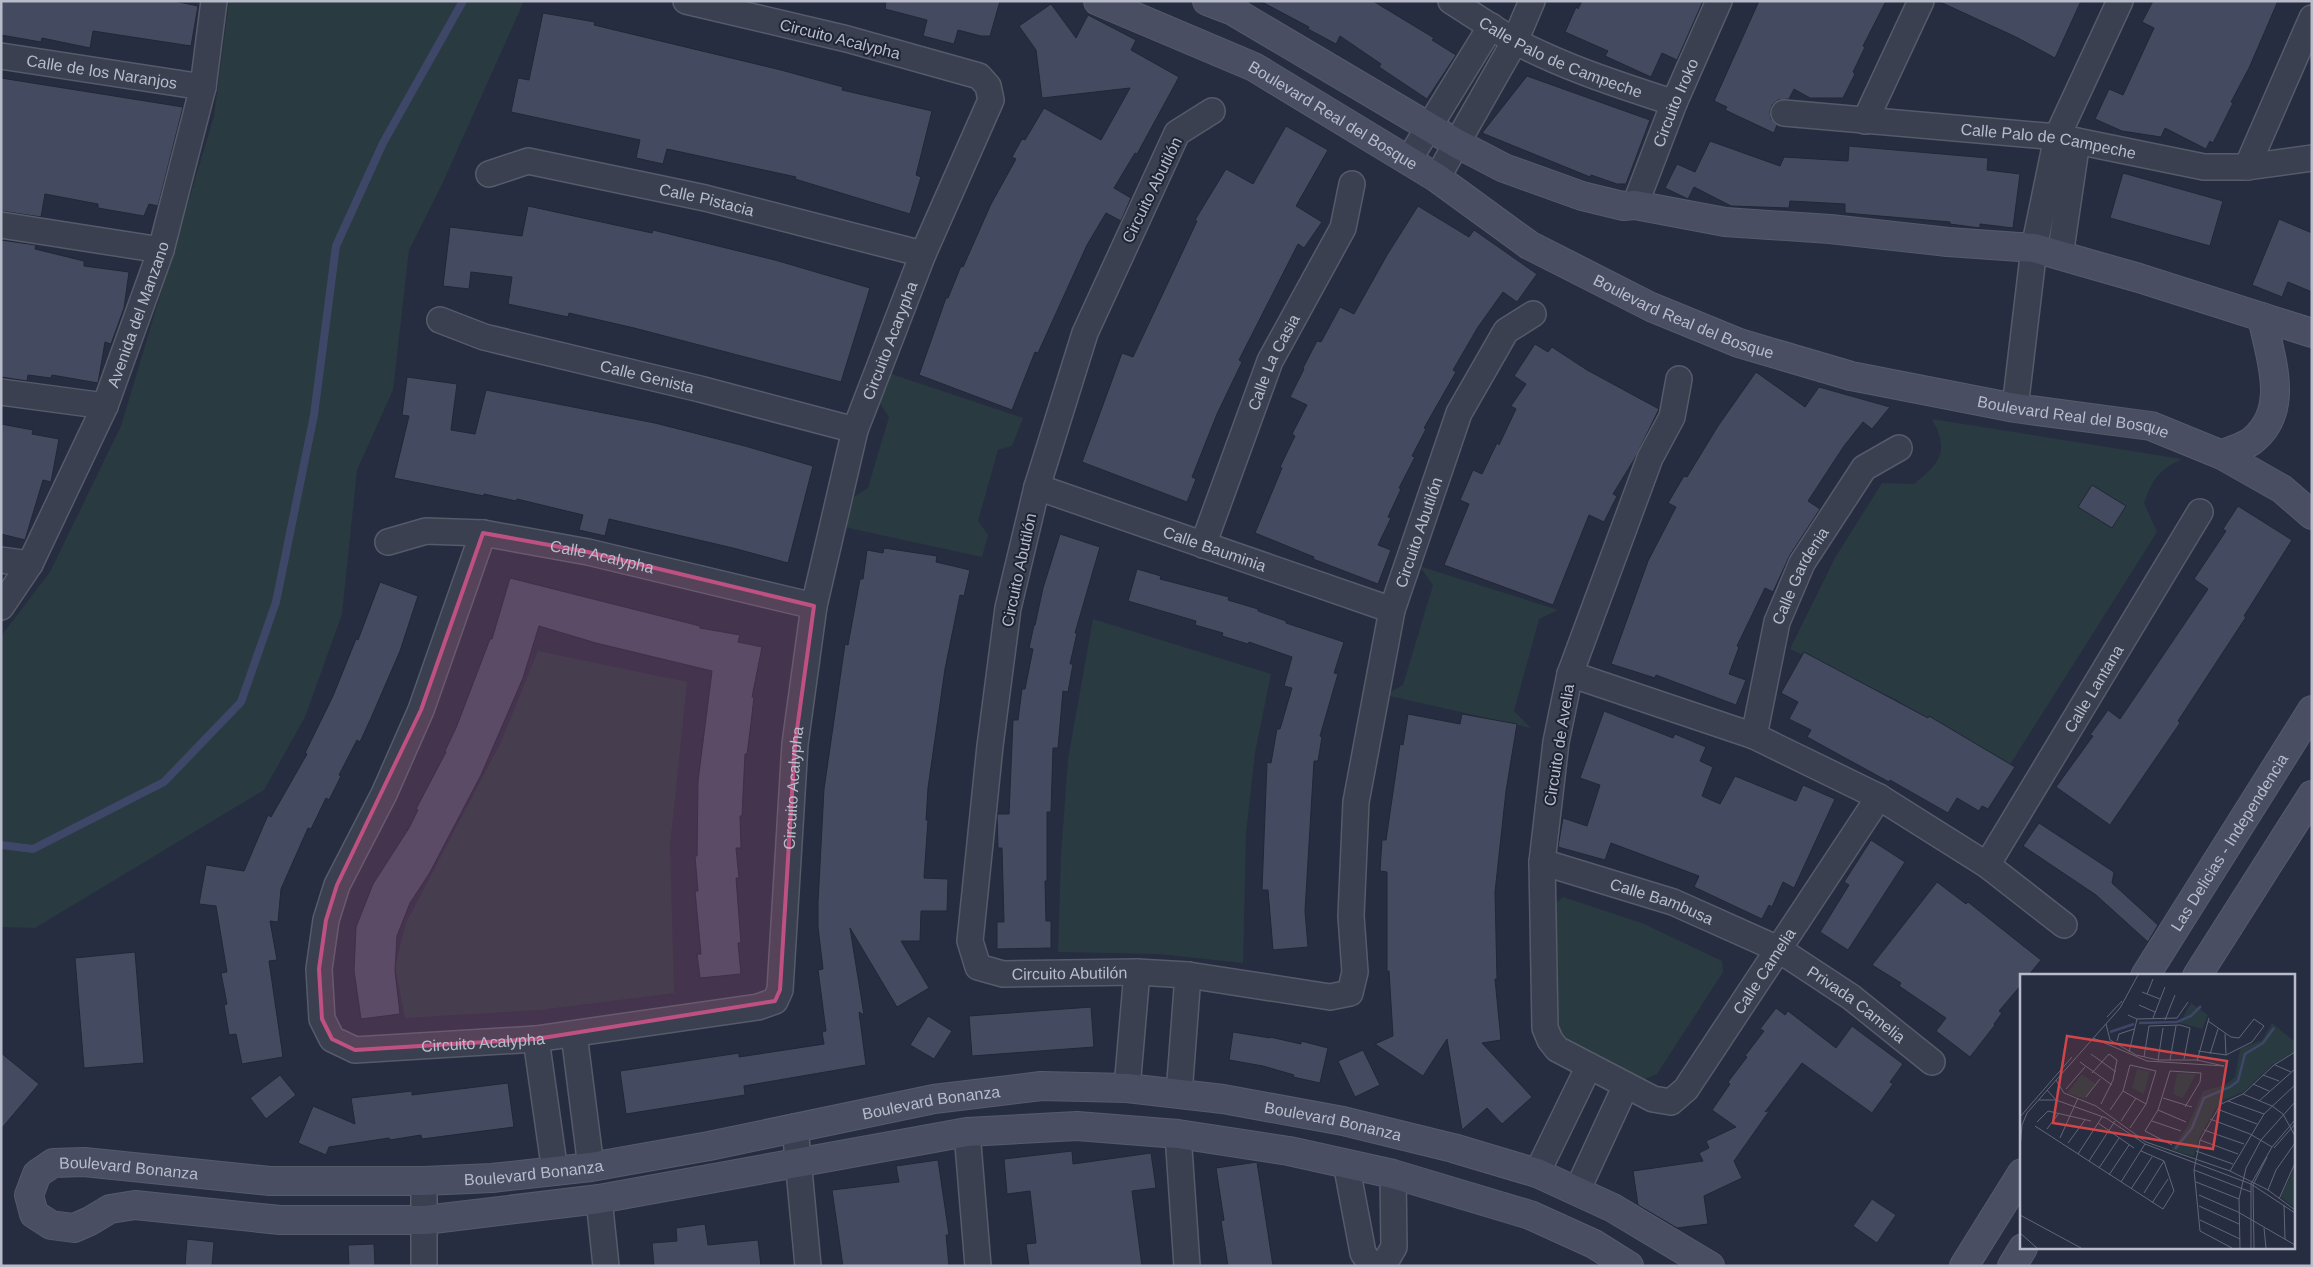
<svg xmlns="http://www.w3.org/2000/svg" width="2313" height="1267" font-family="Arial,sans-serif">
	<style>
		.green { fill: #293a41 }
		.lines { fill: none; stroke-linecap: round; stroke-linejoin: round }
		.stream { stroke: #3e4768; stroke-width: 8 }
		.building { fill: #444a60; stroke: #222737 }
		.street-casing { stroke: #565b6a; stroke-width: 28 }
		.secondary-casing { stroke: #565b6a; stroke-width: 30 }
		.street { stroke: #3b4050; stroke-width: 25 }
		.secondary { stroke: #4a4e63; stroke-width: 28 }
		.marked { fill: #be5182; fill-opacity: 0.2; stroke: #be5182; stroke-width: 4; stroke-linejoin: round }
		.labels { text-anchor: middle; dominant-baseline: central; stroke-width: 4; stroke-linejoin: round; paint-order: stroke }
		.street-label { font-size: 16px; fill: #b8bcca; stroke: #202535 }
		.inset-river { fill: none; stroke: #3e4768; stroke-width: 2.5 }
		.inset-road { fill: none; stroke: #616677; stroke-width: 1 }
		.view { fill: #d04648; fill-opacity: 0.15; stroke: #d04648; stroke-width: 2.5 }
		.inset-edge { fill: none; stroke: #b8bcca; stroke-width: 2.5 }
	</style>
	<rect width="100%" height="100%" fill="#272d40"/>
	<g class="green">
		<polygon points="229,1 524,1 443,182 409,250 393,390 357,470 342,614 305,717 264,790 35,928 1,927 1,636 50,572 121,426 214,116"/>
		<polygon points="885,372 1023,418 1012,446 998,450 978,521 988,535 982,557 844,527 854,497 868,488 889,417 877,399"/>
		<path d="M1932 419 2182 459C2158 471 2153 478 2144 503L2157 532 2009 766 1893 698 1790 649 1835 558 1882 483 1914 484C1940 463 1950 452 1932 419Z"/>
		<polygon points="1419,566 1558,610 1539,619 1514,711 1531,728 1385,695 1403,685 1433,585"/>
		<polygon points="1093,619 1271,674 1255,753 1246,833 1243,963 1158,954 1058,952 1061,855 1068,759"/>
		<polygon points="538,651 687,682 670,845 674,993 539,1010 405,1018 395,966 406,923 501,742"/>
		<polygon points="1563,897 1644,924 1722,961 1723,972 1657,1074 1645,1079 1564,1043 1553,1028 1550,908"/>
	</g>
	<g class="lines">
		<polyline class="stream" points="1,845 33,849 164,782 241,702 276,602 314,415 336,246 383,143 463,1"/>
	</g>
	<g class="building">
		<polygon points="1,1 174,1 198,6 191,46 93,31 90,48 42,38 41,42 1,35"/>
		<polygon points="886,1 1000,1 990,36 981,36 958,30 954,44 923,36 927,20 885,9"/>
		<polygon points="1260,1 1373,1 1434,38 1432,40 1456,55 1427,99 1379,67 1381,64 1340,36 1336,44 1308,29 1309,27"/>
		<polygon points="1582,1 1703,1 1677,60 1662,53 1651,77 1605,56 1608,51 1565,32 1576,7 1578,9"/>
		<polygon points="1759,1 1886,1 1863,46 1865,47 1853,72 1855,74 1843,98 1810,98 1794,89 1789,99 1778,100 1772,105 1770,112 1771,119 1777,125 1774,133 1725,110 1727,107 1714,101"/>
		<polygon points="1938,1 2081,1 2055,58 2016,37"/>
		<polygon points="2153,1 2278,1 2249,68 2231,102 2233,103 2213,143 2210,141 2206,149 2165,128 2161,137 2122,131 2095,119 2109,89 2123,95 2154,28 2142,22"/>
		<polygon points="1051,4 1076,38 1088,15 1136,40 1131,50 1179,77 1137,154 1135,153 1114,188 1131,198 1121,221 1106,213 1087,245 1038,353 1035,352 1012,410 919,375 946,298 948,298 961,266 963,267 991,204 1016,159 1012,157 1022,139 1025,140 1044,108 1101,140 1130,88 1042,98 1036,50 1019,26"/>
		<polygon points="543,13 595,22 594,25 781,70 843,87 842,90 932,111 916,175 921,177 910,214 795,179 796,177 667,149 663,164 636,158 640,140 511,112 518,78 529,80"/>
		<polygon points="1527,76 1650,120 1626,184 1617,184 1591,175 1590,177 1482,133"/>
		<polygon points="1,78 183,107 158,206 149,204 144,216 98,208 98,204 45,194 41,217 1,211"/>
		<polygon points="1286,126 1328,150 1296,206 1322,222 1304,248 1298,244 1239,360 1242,362 1217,414 1192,477 1196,479 1187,502 1082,462 1122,353 1133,357 1197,221 1195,220 1226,169 1253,184"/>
		<polygon points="1710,141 1780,166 1784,157 1848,161 1849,146 1988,158 1987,170 2020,174 2013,228 1980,224 1980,228 1950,224 1950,222 1845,213 1845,204 1790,201 1789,208 1731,206 1694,187 1688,199 1665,188 1677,164 1695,172"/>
		<polygon points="2123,173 2223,201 2210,246 2110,218"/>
		<polygon points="528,206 652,233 653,230 775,260 870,288 841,382 634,328 569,313 568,317 508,304 512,277 471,272 469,289 443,286 450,227 522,236"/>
		<polygon points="1418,206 1469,237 1474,230 1537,274 1517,302 1503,292 1478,327 1453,370 1456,372 1424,428 1426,429 1412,456 1415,457 1399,488 1401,489 1388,517 1391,518 1378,545 1391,550 1378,584 1313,559 1314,557 1255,533 1282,468 1280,467 1295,436 1292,434 1307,405 1290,397 1304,369 1303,368 1317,341 1321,342 1340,307 1354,314 1387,255"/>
		<polygon points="2279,219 2312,233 2312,292 2288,282 2282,297 2252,285"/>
		<polygon points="1,240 36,245 35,249 84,261 84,266 129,272 124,308 111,344 105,342 98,383 52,375 51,378 28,375 27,381 1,377"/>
		<polygon points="1535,344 1548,352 1552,347 1587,370 1659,409 1635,458 1613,494 1617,496 1604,522 1589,515 1553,605 1444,565 1469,504 1460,500 1473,470 1482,474 1497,443 1499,445 1516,409 1511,406 1526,384 1514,376"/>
		<polygon points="1756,372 1805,407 1819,387 1890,407 1872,429 1863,422 1844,446 1808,501 1820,509 1790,555 1773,592 1765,588 1737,646 1739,647 1729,674 1746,680 1736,705 1656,675 1655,678 1611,664 1648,561 1676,507 1668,503 1684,476 1687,477 1718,426"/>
		<polygon points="407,377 457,384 451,430 475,434 486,390 655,423 745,446 813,466 788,563 733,548 609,519 605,536 579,530 583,515 517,499 516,501 484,494 484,496 394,478 409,416 402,415"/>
		<polygon points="1,424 33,430 32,434 59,439 51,482 43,480 25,540 1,534"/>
		<polygon points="2092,485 2126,506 2112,528 2078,507"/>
		<polygon points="2238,506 2292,540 2244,616 2246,617 2178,721 2180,723 2110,825 2056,787 2093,736 2090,735 2108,710 2120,719 2208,589 2194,579 2226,531 2223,529"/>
		<polygon points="1060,534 1100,547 1075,633 1077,633 1070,664 1073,664 1068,692 1063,691 1058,748 1053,748 1051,812 1047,812 1047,881 1045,881 1046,921 1051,921 1051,948 997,949 997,922 1004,922 1002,848 998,848 997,814 1009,814 1013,720 1018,720 1022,689 1025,689 1033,649 1029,648 1034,625 1035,625 1043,588"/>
		<polygon points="884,548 937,556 936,562 970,570 964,596 960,595 945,669 928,788 926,820 928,820 924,878 948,879 947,911 921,911 920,941 901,941 929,988 897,1007 850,928 864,1015 859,1012 866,1065 744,1086 745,1095 626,1114 620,1071 739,1053 739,1057 824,1044 822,1032 826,1031 818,970 823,969 818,927 818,902 824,789 845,644 848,645 860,579 863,579 867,550 883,553"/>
		<polygon points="1137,569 1161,576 1160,579 1229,597 1228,600 1258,609 1258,611 1286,621 1286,623 1344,642 1334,673 1338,674 1320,736 1322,737 1318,761 1314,761 1305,911 1308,947 1273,950 1268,890 1262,890 1267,762 1271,763 1277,729 1280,729 1292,688 1284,686 1292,657 1249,642 1248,644 1222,636 1223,633 1195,625 1196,621 1128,601"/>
		<polygon points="510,578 700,626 700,628 740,635 738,642 762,647 752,697 754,697 751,723 747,754 745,754 742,816 740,816 741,848 736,848 739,878 736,878 741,943 738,943 741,974 700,978 697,954 701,954 695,891 698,891 695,856 697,856 698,781 712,671 596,643 539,626 523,678 481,775 429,874 410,903 397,936 395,971 400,1014 361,1019 354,971 356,927 373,884 409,828 418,810 416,809 446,752 445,751 456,728 490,639 492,639"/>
		<polygon points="380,582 418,596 400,651 371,718 360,742 357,740 339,775 341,776 329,800 326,798 311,829 308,828 281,889 278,922 270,921 277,960 269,961 283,1057 242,1064 236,1034 229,1035 224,1005 227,1004 221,973 227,972 216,906 199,904 206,865 244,871 268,815 271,817 307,754 305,753 333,696 356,639 358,640"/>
		<polygon points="1804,652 1928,718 1929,716 2015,767 1988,809 1982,806 1979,811 1957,798 1948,813 1890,780 1889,782 1807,737 1811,730 1789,719 1798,702 1781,693"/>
		<polygon points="1604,711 1673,738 1675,734 1706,747 1700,761 1713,767 1702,796 1720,804 1735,776 1796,801 1803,785 1835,799 1794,888 1783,882 1772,907 1769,905 1762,919 1694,887 1699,876 1611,843 1605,860 1558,847 1563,818 1587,826 1600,785 1580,778"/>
		<polygon points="1408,714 1460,724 1462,714 1517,724 1506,791 1495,892 1497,979 1495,979 1501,1040 1482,1043 1532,1097 1502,1124 1487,1108 1462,1130 1447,1039 1423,1076 1375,1044 1393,1036 1389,971 1387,971 1387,872 1380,871 1382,840 1386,840 1400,744 1403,745"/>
		<polygon points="2039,823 2114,872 2112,883 2158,925 2148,942 2096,895 2023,846"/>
		<polygon points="1871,840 1905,862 1848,950 1820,932 1849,885 1844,882"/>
		<polygon points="1937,882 1966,904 1968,902 2041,960 2028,976 2022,976 2022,984 1999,1011 2002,1013 1994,1024 1995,1025 1970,1057 1936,1031 1946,1018 1899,986 1901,983 1872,965"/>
		<polygon points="135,952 144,1063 84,1068 75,958"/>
		<polygon points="1091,1007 1094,1047 972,1056 969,1016"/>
		<polygon points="1776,1008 1785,1015 1788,1011 1836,1048 1852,1026 1903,1064 1890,1082 1893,1084 1872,1113 1802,1063 1765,1112 1770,1110 1734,1161 1742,1178 1704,1196 1708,1224 1677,1228 1638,1205 1633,1171 1703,1161 1699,1153 1709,1148 1706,1141 1736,1127 1712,1110 1730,1084 1728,1082 1747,1057 1745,1056 1764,1031 1760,1029"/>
		<polygon points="928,1016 952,1031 934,1059 910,1045"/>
		<polygon points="1233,1032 1270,1038 1270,1037 1301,1044 1301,1041 1328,1048 1320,1083 1293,1077 1294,1075 1263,1066 1229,1060"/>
		<polygon points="1363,1050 1380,1085 1355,1097 1338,1061"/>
		<polygon points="1,1053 39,1084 1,1129"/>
		<polygon points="280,1075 296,1095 266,1119 250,1098"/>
		<polygon points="508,1083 514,1127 422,1139 421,1135 390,1140 389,1138 329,1147 326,1155 298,1143 313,1106 355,1124 351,1098 412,1091 412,1095"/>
		<polygon points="1072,1151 1073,1164 1151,1153 1156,1188 1132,1191 1142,1266 1029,1266 1026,1244 1036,1243 1030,1191 1007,1194 1004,1159"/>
		<polygon points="938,1160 949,1235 946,1235 949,1266 843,1266 832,1190 899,1182 896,1166"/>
		<polygon points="1257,1162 1273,1266 1228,1266 1221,1221 1224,1220 1216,1168"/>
		<polygon points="1872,1199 1896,1215 1877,1243 1853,1226"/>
		<polygon points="705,1224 708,1245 758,1240 761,1266 654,1266 652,1243 677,1241 676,1228"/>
		<polygon points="187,1239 214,1242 212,1266 185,1266"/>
		<polygon points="374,1244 375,1266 349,1266 348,1245"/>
	</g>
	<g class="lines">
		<g class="street-casing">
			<g id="street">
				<path id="s1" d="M1451 1C1481 20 1509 40 1541 54 1584 74 1629 88 1674 103"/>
				<path id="s2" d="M1 56 203 87"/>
				<path id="s3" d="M1212 111 1177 133 1085 333 1037 487 1008 608 990 746 970 941 978 967 1003 974 1137 972 1188 975 1330 997 1350 993 1355 972 1351 916 1356 802 1392 610 1459 413 1506 331 1533 314"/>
				<path id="s4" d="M1784 113 2057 137 2204 167H2247L2312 158"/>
				<polyline points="1865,121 1921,1"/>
				<polyline points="1408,161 1491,26"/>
				<polyline points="2247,167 2312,18"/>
				<path id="s5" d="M489 174 528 161 705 198 923 254"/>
				<polyline points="1437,178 1515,41 1532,1"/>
				<path id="s6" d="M1635 205 1674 103 1719 1"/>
				<polyline points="1,225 161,250"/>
				<polyline points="2060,256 2077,141"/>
				<path id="s7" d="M440 320 484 337 700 389 855 430"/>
				<path id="s8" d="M1679 379 1672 417 1650 458 1570 674 1556 742 1542 862 1545 1028 1550 1040 1557 1049 1653 1099 1671 1102 1686 1089 1879 797"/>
				<polyline points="1,392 105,406"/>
				<polyline points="2015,408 2034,248 2057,137 2120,1"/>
				<path id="s9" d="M1037 487 1392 610"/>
				<path id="s10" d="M483 533 421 710 384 794 337 885 326 920 319 969 322 1019 332 1039 355 1050 536 1039 758 1007 775 1001 780 990 795 744 814 606 855 430 923 254 991 100 988 86 979 76 847 39 686 1"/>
				<path id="s11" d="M388 542 426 531 483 533 588 552 814 606"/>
				<path id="s12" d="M1203 545 1270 361 1343 228 1352 184"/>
				<polyline points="1,560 30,564"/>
				<path id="s13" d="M1 607 30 564 105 406 161 250 203 87 214 1"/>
				<polyline points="1570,674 1754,736 1879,797 1987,865 2064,925"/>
				<path id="s14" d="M1754 736 1777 622 1802 563 1864 468 1899 448"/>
				<path id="s15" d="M1542 862 1673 902 1778 949 1851 997 1932 1062"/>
				<path id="s16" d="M1987 865 2200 512"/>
				<polyline points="574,1034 591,1167"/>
				<polyline points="536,1039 555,1172"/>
				<polyline points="1127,1088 1137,972"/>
				<polyline points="1179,1094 1188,975"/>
				<polyline points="795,1127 808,1266"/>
				<polyline points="967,1132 978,1266"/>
				<polyline points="1178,1134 1187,1266"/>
				<polyline points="1346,1163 1363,1253 1372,1266"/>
				<polyline points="1537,1173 1589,1066"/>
				<polyline points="1577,1191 1626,1085"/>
				<polyline points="599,1199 606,1266"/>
				<polyline points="424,1266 424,1181"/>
				<polyline points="1383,1266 1394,1247 1393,1174"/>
			</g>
		</g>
		<g class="secondary-casing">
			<g id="secondary">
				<path id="s17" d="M1098 1 1254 67 1437 178 1529 245 1651 307 1739 343 1851 376 2015 408 2151 426 2222 455 2282 489 2312 515"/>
				<polyline points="1207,1 1233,11 1456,143 1504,168 1582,196 1623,206 1635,205 1725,222 1830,229 1948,242 2034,248 2139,278 2312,333"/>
				<path d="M2222 455C2231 450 2245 447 2253 440 2291 409 2270 357 2262 317"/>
				<path id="s18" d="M2145 976 2312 710"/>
				<polyline points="2197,976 2312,795"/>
				<path id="s19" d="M1629 1266 1594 1244 1530 1215 1393 1174 1289 1151 1178 1134 1077 1126 967 1132 599 1199 425 1220H280L135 1205 110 1209 90 1221 74 1228 51 1225 34 1214 29 1195 37 1174 53 1163 84 1162 270 1181H424L492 1178 591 1167 709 1146 934 1099 1041 1086 1127 1088 1223 1099 1343 1121 1453 1148 1537 1173 1613 1208 1710 1266"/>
				<polyline points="1964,1266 2022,1173"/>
				<polyline points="2012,1266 2023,1248"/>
			</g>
		</g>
		<use href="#street" class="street"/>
		<use href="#secondary" class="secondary"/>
	</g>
	<path class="marked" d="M483 533 588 552 814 606 795 744 780 990 775 1001 536 1039 355 1050 332 1039 322 1019 319 969 326 920 337 885 421 710Z"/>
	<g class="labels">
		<g class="street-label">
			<text transform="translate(840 39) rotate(14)">Circuito Acalypha</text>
			<text stroke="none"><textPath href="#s1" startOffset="124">Calle Palo de Campeche</textPath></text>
			<text stroke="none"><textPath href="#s2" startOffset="102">Calle de los Naranjos</textPath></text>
			<text stroke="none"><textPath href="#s6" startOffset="110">Circuito Iroko</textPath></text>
			<text stroke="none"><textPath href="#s17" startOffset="262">Boulevard Real del Bosque</textPath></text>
			<text stroke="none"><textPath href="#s4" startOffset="266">Calle Palo de Campeche</textPath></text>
			<text transform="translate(1152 190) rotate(-64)">Circuito Abutilón</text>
			<text stroke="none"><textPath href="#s5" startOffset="224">Calle Pistacia</textPath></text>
			<text stroke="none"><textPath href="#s13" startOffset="324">Avenida del Manzano</textPath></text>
			<text stroke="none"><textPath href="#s17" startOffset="668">Boulevard Real del Bosque</textPath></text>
			<text stroke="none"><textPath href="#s10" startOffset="1664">Circuito Acarypha</textPath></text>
			<text stroke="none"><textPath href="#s12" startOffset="196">Calle La Casia</textPath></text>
			<text stroke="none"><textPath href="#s7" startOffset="215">Calle Genista</textPath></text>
			<text stroke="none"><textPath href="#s17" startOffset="1072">Boulevard Real del Bosque</textPath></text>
			<text stroke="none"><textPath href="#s3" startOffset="1754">Circuito Abutilón</textPath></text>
			<text stroke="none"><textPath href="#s9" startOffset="188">Calle Bauminia</textPath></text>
			<text stroke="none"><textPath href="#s11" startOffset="218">Calle Acalypha</textPath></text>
			<text transform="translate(1019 570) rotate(-78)">Circuito Abutilón</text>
			<text stroke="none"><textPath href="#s14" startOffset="168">Calle Gardenia</textPath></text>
			<text stroke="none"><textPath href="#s16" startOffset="206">Calle Lantana</textPath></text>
			<text transform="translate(1559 745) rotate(-81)">Circuito de Avelia</text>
			<text stroke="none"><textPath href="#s10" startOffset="1204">Circuito Acalypha</textPath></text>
			<text stroke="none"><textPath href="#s18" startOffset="158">Las Delicias - Independencia</textPath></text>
			<text stroke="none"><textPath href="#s15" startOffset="126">Calle Bambusa</textPath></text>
			<text stroke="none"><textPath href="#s8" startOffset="984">Calle Camelia</textPath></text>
			<text stroke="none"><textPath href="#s3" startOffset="1002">Circuito Abutilón</textPath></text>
			<text stroke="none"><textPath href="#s15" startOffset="348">Privada Camelia</textPath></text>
			<text stroke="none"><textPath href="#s10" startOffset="694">Circuito Acalypha</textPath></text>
			<text stroke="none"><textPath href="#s19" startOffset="2582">Boulevard Bonanza</textPath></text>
			<text stroke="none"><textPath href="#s19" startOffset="2988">Boulevard Bonanza</textPath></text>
			<text stroke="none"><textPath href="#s19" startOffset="1772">Boulevard Bonanza</textPath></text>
			<text stroke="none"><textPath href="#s19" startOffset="2178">Boulevard Bonanza</textPath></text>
		</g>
	</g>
	<g transform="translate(2020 974)">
		<rect width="275" height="275" fill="#272d40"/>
		<path d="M171 29 188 41 182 55 160 49ZM252 49 275 68V77L252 91 223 118 204 126 195 135 179 164 174 182 151 176 167 153 183 117 205 111 215 103 220 75 242 66ZM117 95 130 97 124 120 112 114ZM157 99 176 100 163 124 153 120ZM62 100 76 110 64 125 47 119ZM275 192V234L261 223Z" fill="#293a41"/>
		<path class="inset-river" d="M119 49 157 48 171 42 181 32M90 58 114 50M155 175 172 154 184 124 210 113 218 107 225 80 243 69 254 54"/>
		<path class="inset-road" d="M122 18 140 25M127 20 133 5M119 31 135 38M108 41 117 45 157 44 168 28M87 43 102 27M133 44 145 13M145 46 155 21M188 47 211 63 219 64M205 60 206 81M73 64 127 87 204 92 177 86H138L116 81 90 66 86 50M97 67 99 60 114 55M178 77 206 81 232 68 244 52 234 45 219 64M109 78 117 45M71 80 96 98M190 80 198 55M124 83 129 52 160 51 170 54 164 85M138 86 143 54M150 86 156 52M177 87 189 44M60 88 92 111M255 91 271 98M72 99 89 80 97 86 93 106 81 130M243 101 259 107M36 106 44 119 76 132 126 168 210 197 248 216 275 236M233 110 249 117M46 115 65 93M27 116 36 126 86 144 125 170 231 210 275 239M103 117 126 130M223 120 252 132 263 140 275 162M66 123 80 105M143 124 172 133M19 126H36M208 127 244 140M239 127 275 95M197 135 237 150M90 136 103 117 110 91 136 97 126 130 110 154M138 136 166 148M0 143 52 83M190 145 230 160 252 173M101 147 116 124M132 147 161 157M17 148 28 137 71 147M78 149 114 174M15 152 143 235 154 217 144 187M27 155 39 139M184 156 224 170M40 164 58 124M180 166 218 180M48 169 65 146M152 171 125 157 138 136 150 97 181 99 180 108 165 133M254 174 275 150M0 175 2 151 7 139 100 34 118 1M121 177 144 187M176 177 213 190M58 180 82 143M69 187 95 147M79 194 99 164M174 196 231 218M210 197 244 140 275 111M89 201 109 171M101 208 125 170M176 208 219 225M111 215 132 183M248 216 256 196 275 169M124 219 144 187M179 221 218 238 275 271M259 225 275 189M132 229 148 205M264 231 265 265M179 232 219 250M0 241 61 274M180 246 220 265M244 254 246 274M0 259 17 274M212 274 180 257 174 196 180 166 201 130 223 120 254 91 275 78M220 274 219 225 226 194 241 166 275 128M231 274V210L252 173 275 146M234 274 233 211 247 183"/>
		<path class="view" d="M47 62 207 87 193 175 33 149Z"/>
		<rect width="275" height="275" class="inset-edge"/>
	</g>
	<rect width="2313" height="1267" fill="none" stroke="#b8bcca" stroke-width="5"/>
</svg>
